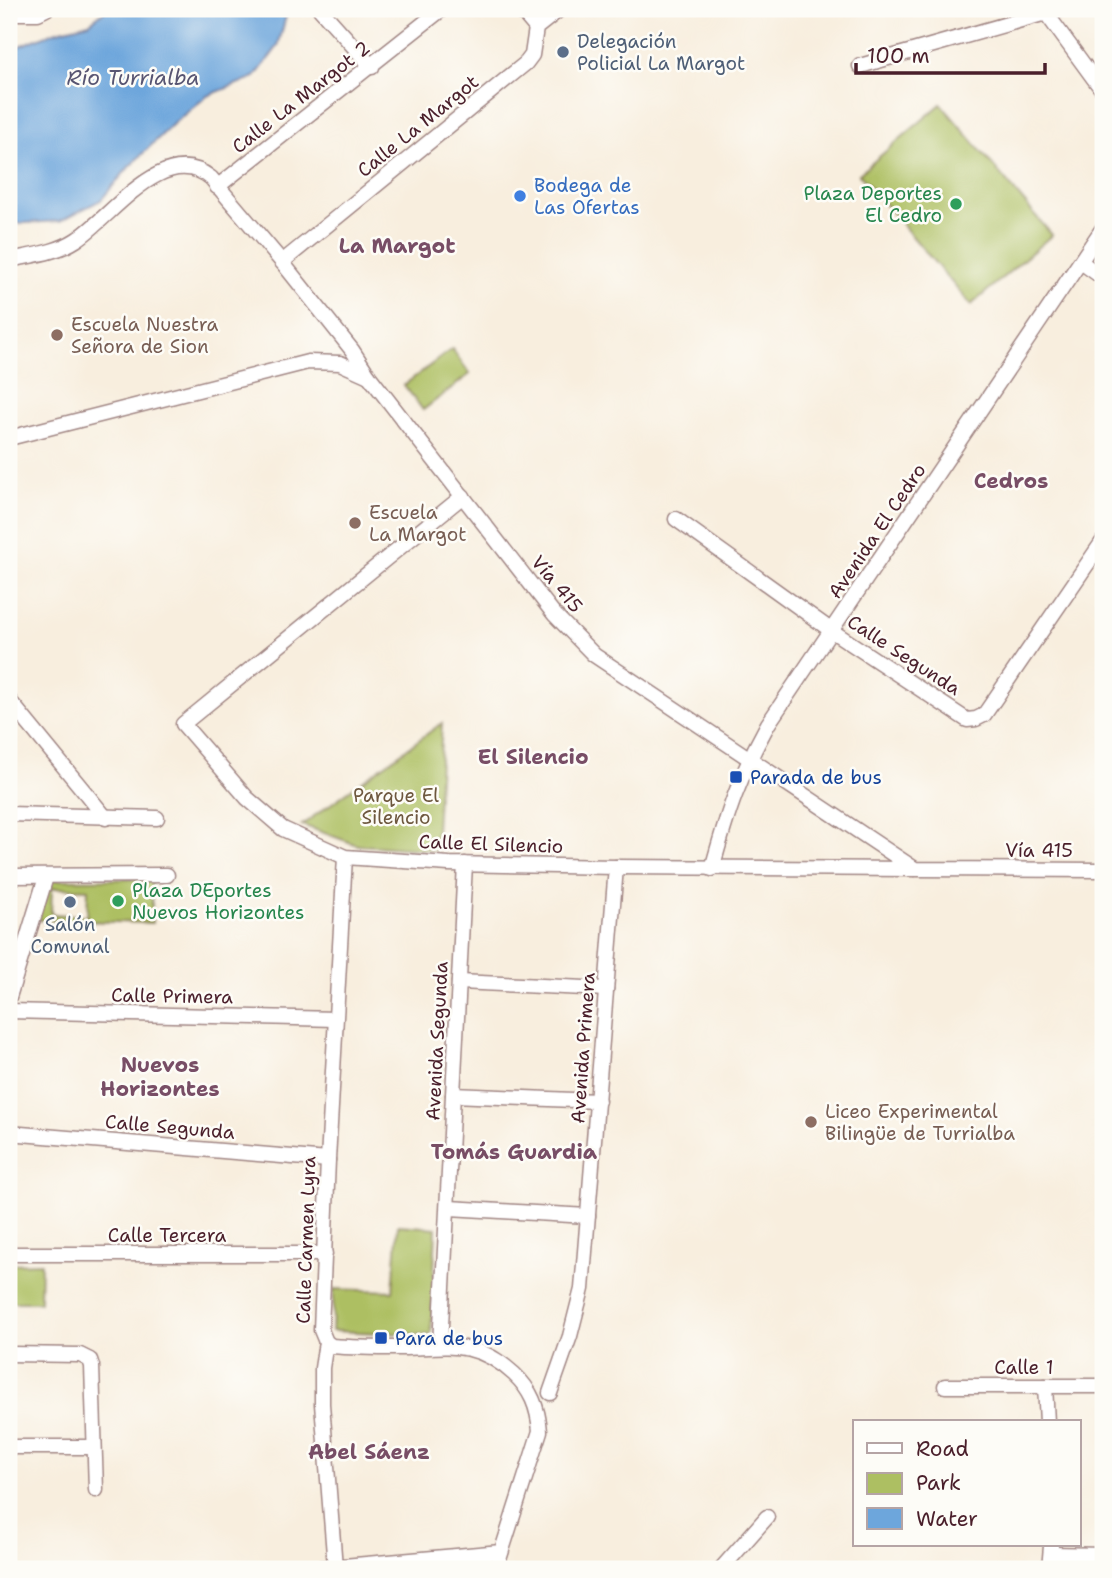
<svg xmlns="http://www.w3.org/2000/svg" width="1112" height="1578" font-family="'Shantell Sans',sans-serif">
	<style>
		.green { fill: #adbf62; stroke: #7c6f46; stroke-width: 2; fill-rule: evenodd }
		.water { fill: #6da6dc; stroke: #5c6284; stroke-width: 2 }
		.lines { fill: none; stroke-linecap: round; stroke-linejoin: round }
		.minor-casing { stroke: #a18684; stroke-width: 17 }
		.minor { stroke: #fff; stroke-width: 14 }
		.service-dot { fill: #5c6f8a; stroke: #fdfcf7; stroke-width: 2.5 }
		.shop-dot { fill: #3f7fe0; stroke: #fdfcf7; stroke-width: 2.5 }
		.leisure-dot { fill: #2e9e5b; stroke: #fdfcf7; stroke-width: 2.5 }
		.education-dot { fill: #8d6e63; stroke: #fdfcf7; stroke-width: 2.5 }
		.transit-dot { fill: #1a4fb4; stroke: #fdfcf7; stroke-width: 2.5 }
		.labels { text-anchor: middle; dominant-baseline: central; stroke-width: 5; stroke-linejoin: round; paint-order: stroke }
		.service-label { font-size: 19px; fill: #4e5e75; stroke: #fdfcf7; text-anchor: start }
		.street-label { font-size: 19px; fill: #4a1f2b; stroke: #fdfcf7 }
		.shop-label { font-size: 19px; fill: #366cbe; stroke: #fdfcf7; text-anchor: start }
		.leisure-label { font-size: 19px; fill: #27864d; stroke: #fdfcf7; text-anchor: end }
		.education-label { font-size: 19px; fill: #785e54; stroke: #fdfcf7; text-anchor: start }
		.transit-label { font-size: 19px; fill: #164399; stroke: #fdfcf7; text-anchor: start }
		.park-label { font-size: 19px; fill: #6d573e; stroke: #fdfcf7 }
		.water-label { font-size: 21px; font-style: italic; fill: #585572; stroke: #fdfcf7 }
		.neighbourhood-label { font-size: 21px; font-weight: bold; fill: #784e66; stroke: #fdfcf7 }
	</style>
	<rect width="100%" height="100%" fill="#fdfcf7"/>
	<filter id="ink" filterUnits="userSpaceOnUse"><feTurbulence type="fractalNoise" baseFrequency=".0143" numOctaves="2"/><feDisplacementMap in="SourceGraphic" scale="14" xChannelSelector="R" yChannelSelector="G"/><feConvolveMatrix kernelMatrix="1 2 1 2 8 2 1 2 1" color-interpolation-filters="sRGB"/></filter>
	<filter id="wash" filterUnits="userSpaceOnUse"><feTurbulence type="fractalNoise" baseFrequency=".00686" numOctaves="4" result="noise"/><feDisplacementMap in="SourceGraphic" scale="28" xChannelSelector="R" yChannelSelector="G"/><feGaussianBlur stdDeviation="1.57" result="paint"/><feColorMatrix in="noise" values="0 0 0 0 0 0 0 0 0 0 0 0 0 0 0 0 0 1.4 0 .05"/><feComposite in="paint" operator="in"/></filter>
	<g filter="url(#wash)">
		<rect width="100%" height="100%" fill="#f8eede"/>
		<g class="green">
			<polygon points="941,104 1052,235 971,305 859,174"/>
			<polygon points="452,349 470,374 423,410 404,385"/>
			<polygon points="442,723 435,850 357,845 302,825"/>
			<path d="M152 879V923L38 920 50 880ZM52 888 88 889 87 916 51 914Z"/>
			<polygon points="398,1225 436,1228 431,1335 332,1331 334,1289 393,1291"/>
			<polygon points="41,1263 40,1302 9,1302 9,1264"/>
		</g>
		<polygon class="water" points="107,9 288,9 278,46 255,77 207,96 174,123 129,167 101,200 60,221 9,224 9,50 57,31 89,23"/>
	</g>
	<g filter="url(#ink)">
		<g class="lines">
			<g class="minor-casing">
				<g id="minor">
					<polyline points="320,9 372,67"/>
					<polyline points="520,9 536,28"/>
					<polyline points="1043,9 1103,91"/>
					<polyline points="9,13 38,13 46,9"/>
					<polyline points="860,66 1060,9"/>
					<polyline points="217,187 442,9"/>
					<path d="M9 260C32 255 56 253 76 240 112 217 164 140 211 178L282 262 352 350 369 376 554 614 594 655 915 869 1103 870"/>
					<polyline points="282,262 526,63 532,55 536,28 560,9"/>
					<polyline points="1081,262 1103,278"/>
					<polyline points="9,438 308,362 340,363 369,376"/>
					<polyline points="463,496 183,724 247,798 283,829 345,857 449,864 616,867 914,869"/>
					<polyline points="676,519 832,631 967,720 976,719 984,715 1103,541"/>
					<polyline points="9,700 106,818"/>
					<polyline points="9,814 157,818"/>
					<path d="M345 857 328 1160 321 1330 326 1342 332 1346C355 1348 379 1348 402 1348 449 1347 476 1339 514 1374 531 1390 538 1407 540 1431L496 1569"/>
					<path d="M712 869C727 814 740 774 768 724L1103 228"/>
					<polyline points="9,876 167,875"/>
					<polyline points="459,982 606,989"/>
					<polyline points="9,997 46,877"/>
					<polyline points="9,1011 335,1019"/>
					<polyline points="453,1095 598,1101"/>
					<polyline points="9,1133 328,1160"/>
					<polyline points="449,1208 588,1216"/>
					<polyline points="9,1254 325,1254"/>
					<polyline points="326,1342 322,1368 322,1404 335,1567"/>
					<polyline points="440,1345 465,864"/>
					<polyline points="9,1354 80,1355 90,1360 92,1366 96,1490"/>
					<polyline points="945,1386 1103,1386"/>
					<polyline points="1045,1386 1047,1422"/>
					<polyline points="550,1393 570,1336 582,1289 616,867"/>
					<polyline points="9,1447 93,1447"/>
					<polyline points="1052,1554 1103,1555"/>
					<polyline points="310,1569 501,1552"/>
					<polyline points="721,1569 767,1517"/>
					<polyline points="1049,1569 1051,1546"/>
				</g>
			</g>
			<use href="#minor" class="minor"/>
		</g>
	</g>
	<g class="service-dot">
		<circle cx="563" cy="52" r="7"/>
		<circle cx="70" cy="902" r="7"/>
	</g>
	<circle class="shop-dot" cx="520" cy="196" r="7"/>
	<g class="leisure-dot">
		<circle cx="956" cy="204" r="7"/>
		<circle cx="118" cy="901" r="7"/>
	</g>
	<g class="education-dot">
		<circle cx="57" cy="335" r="7"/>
		<circle cx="355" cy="523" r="7"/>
		<circle cx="811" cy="1122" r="7"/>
	</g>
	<g class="transit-dot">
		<rect x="729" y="770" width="14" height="14" rx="3.5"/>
		<rect x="374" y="1331" width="14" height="14" rx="3.5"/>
	</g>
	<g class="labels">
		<g class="service-label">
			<text x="577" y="41">Delegación<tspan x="577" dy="22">Policial La Margot</tspan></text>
			<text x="70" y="924" text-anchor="middle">Salón<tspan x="70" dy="22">Comunal</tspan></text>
		</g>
		<g class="street-label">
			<text transform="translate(301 97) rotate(-38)">Calle La Margot 2</text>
			<text transform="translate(418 126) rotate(-39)">Calle La Margot</text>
			<text transform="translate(877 531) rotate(-56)">Avenida El Cedro</text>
			<text transform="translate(557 584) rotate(50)">Vía 415</text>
			<text transform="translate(904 655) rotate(33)">Calle Segunda</text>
			<text transform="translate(491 844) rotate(2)">Calle El Silencio</text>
			<text x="1039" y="850">Vía 415</text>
			<text transform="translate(172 996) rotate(1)">Calle Primera</text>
			<text transform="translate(437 1041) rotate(-87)">Avenida Segunda</text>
			<text transform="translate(583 1048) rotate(-86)">Avenida Primera</text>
			<text transform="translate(170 1127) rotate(5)">Calle Segunda</text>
			<text x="167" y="1235">Calle Tercera</text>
			<text transform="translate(306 1240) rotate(-88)">Calle Carmen Lyra</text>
			<text x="1024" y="1367">Calle 1</text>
		</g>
		<g class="shop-label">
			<text x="534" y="185">Bodega de<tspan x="534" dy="22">Las Ofertas</tspan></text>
		</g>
		<g class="leisure-label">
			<text x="942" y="193">Plaza Deportes<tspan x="942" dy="22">El Cedro</tspan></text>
			<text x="132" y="890" text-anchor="start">Plaza DEportes<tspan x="132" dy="22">Nuevos Horizontes</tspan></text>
		</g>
		<g class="education-label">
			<text x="71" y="324">Escuela Nuestra<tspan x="71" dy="22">Señora de Sion</tspan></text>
			<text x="369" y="512">Escuela<tspan x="369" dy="22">La Margot</tspan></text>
			<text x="825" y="1111">Liceo Experimental<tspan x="825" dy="22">Bilingüe de Turrialba</tspan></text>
		</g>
		<g class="transit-label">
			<text x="750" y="777">Parada de bus</text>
			<text x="395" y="1338">Para de bus</text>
		</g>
		<g class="park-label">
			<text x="396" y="795">Parque El<tspan x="396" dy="22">Silencio</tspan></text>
		</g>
		<g class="water-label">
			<text x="133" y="78">Río Turrialba</text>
		</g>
		<g class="neighbourhood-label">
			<text x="397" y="246">La Margot</text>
			<text x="1011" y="481">Cedros</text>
			<text x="533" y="757">El Silencio</text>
			<text x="160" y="1065">Nuevos<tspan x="160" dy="24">Horizontes</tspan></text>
			<text x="514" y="1152">Tomás Guardia</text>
			<text x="369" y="1452">Abel Sáenz</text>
		</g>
	</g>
	<rect width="1112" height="1578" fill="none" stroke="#fdfcf7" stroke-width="35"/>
	<rect x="853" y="1420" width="228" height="126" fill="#fdfcf7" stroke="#b5a4a5" stroke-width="2"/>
	<rect x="867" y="1443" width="35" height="10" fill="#ffffff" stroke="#b5a4a5" stroke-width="2"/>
	<text x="916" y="1456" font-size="21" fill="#4a1f2b">Road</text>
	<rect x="867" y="1473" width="35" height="21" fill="#adbf62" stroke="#b5a4a5" stroke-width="2"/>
	<text x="916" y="1490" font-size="21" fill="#4a1f2b">Park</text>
	<rect x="867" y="1508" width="35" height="21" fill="#6da6dc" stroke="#b5a4a5" stroke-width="2"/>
	<text x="916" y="1526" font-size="21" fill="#4a1f2b">Water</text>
	<path d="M856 63v10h189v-10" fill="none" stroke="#4a1f2b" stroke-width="3.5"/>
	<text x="867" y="63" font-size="21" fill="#4a1f2b" stroke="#fdfcf7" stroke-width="5" paint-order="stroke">100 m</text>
</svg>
